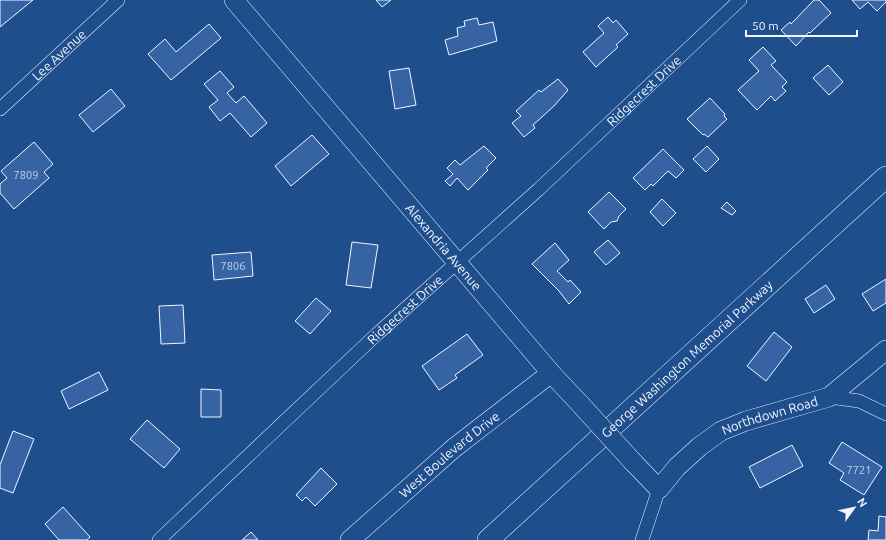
<svg xmlns="http://www.w3.org/2000/svg" width="886" height="540" font-family="Ubuntu,sans-serif">
	<style>
		.building { fill: #3563a3; stroke: #f2f6ff }
		.lines { fill: none; stroke-linecap: round; stroke-linejoin: round }
		.street-casing { stroke: #f2f6ff; stroke-width: 14 }
		.secondary-casing { stroke: #f2f6ff; stroke-width: 20 }
		.primary-casing { stroke: #f2f6ff; stroke-width: 22 }
		.street { stroke: #1f4e8c; stroke-width: 13 }
		.secondary { stroke: #1f4e8c; stroke-width: 19 }
		.primary { stroke: #1f4e8c; stroke-width: 21 }
		.secondary-bridge-casing { stroke: #f2f6ff; stroke-width: 20; stroke-linecap: butt }
		.secondary-bridge { stroke: #1f4e8c; stroke-width: 19 }
		.labels { text-anchor: middle; dominant-baseline: central; stroke-width: 3; stroke-linejoin: round; paint-order: stroke }
		.number-label { font-size: 11px; fill: #c3d1e8 }
		.street-label { font-size: 13px; fill: #f2f6ff; stroke: #1f4e8c }
	</style>
	<rect width="100%" height="100%" fill="#1f4e8c"/>
	<g class="building">
		<polygon points="0,0 33,0 0,27"/>
		<polygon points="376,0 391,0 382,7"/>
		<polygon points="814,0 819,0 831,13 810,33 809,32 796,46 781,30 790,22 791,24"/>
		<polygon points="852,0 886,0 886,2 877,11 868,2 860,9"/>
		<polygon points="608,17 613,23 616,20 628,34 616,45 618,47 596,67 583,52 604,33 598,26"/>
		<polygon points="477,18 479,25 493,22 497,41 449,55 445,40 458,36 457,28 465,26 464,21"/>
		<polygon points="209,24 221,38 171,80 148,54 165,39 176,52"/>
		<polygon points="763,47 776,61 771,65 787,82 782,87 786,91 775,101 771,96 757,110 738,90 759,71 749,60"/>
		<polygon points="828,65 843,82 829,95 813,78"/>
		<polygon points="409,68 416,105 395,109 389,71"/>
		<polygon points="220,71 234,87 227,93 236,103 244,96 267,123 251,137 230,113 220,121 209,107 218,100 204,84"/>
		<polygon points="558,79 568,90 554,106 533,125 535,128 524,137 512,123 521,116 516,111 539,90 541,92"/>
		<polygon points="111,89 125,106 93,132 79,115"/>
		<polygon points="710,98 725,114 724,116 727,119 708,137 704,134 703,135 687,119"/>
		<polygon points="312,135 329,154 291,186 275,166"/>
		<polygon points="34,142 53,164 44,172 49,178 14,209 0,193 0,184 7,178 1,171"/>
		<polygon points="484,146 496,158 486,168 488,170 468,190 457,178 450,186 445,181 453,174 447,168 455,160 460,165"/>
		<polygon points="707,146 719,159 706,172 693,159"/>
		<polygon points="663,149 684,170 676,178 668,171 653,186 651,184 645,190 633,178"/>
		<polygon points="609,192 626,209 619,216 617,221 611,222 604,229 588,212"/>
		<polygon points="662,199 676,213 663,226 650,212"/>
		<polygon points="727,202 736,211 732,215 721,208"/>
		<polygon points="608,240 620,253 606,265 594,252"/>
		<polygon points="352,242 378,245 371,288 346,285"/>
		<polygon points="555,243 569,260 557,271 568,282 570,280 581,292 569,304 559,291 532,264"/>
		<polygon points="251,252 253,276 214,280 212,255"/>
		<polygon points="886,279 886,303 873,311 862,294"/>
		<polygon points="826,285 835,299 814,313 805,299"/>
		<polygon points="316,298 331,311 310,334 295,321"/>
		<polygon points="183,305 185,343 161,344 159,306"/>
		<polygon points="774,332 792,347 766,381 747,366"/>
		<polygon points="467,334 483,355 455,375 457,378 439,390 422,366"/>
		<polygon points="99,372 108,390 69,409 61,391"/>
		<polygon points="201,389 221,390 221,417 201,417"/>
		<polygon points="147,420 180,449 164,468 130,439"/>
		<polygon points="13,431 34,439 13,493 0,488 0,465"/>
		<polygon points="842,442 882,467 864,495 840,480 844,473 829,463"/>
		<polygon points="792,445 803,466 760,488 749,467"/>
		<polygon points="321,468 337,484 315,506 306,497 302,501 296,495"/>
		<polygon points="63,507 90,537 87,540 59,540 45,524"/>
		<polygon points="879,516 886,517 886,540 868,540 869,530 878,531"/>
		<polygon points="251,532 258,540 242,540"/>
	</g>
	<g class="lines">
		<g class="street-casing">
			<g id="street">
				<path id="s1" d="M0 109 118 0"/>
				<polyline points="829,397 859,401 886,414"/>
				<path id="s2" d="M159 540 377 334 539 189 740 0"/>
				<polyline points="642,540 659,489"/>
			</g>
		</g>
		<g class="secondary-casing">
			<g id="secondary">
				<path id="s3" d="M234 0 551 373 581 405"/>
				<path id="s4" d="M633 462 659 489 677 467 699 447 721 431 746 421 829 397 886 350"/>
				<path id="s5" d="M350 540 454 448 551 373"/>
			</g>
		</g>
		<g class="primary-casing">
			<g id="primary">
				<path id="s6" d="M488 540 886 177"/>
			</g>
		</g>
		<use href="#street" class="street"/>
		<use href="#secondary" class="secondary"/>
		<use href="#primary" class="primary"/>
		<g class="secondary-bridge-casing">
			<polyline id="secondary-bridge" points="581,405 633,462"/>
		</g>
		<use href="#secondary-bridge" class="secondary-bridge"/>
	</g>
	<g class="labels">
		<g class="number-label">
			<text x="26" y="175">7809</text>
			<text x="233" y="266">7806</text>
			<text x="859" y="470">7721</text>
		</g>
		<g class="street-label">
			<text stroke="none"><textPath href="#s1" startOffset="80">Lee Avenue</textPath></text>
			<text stroke="none"><textPath href="#s2" startOffset="661">Ridgecrest Drive</textPath></text>
			<text stroke="none"><textPath href="#s3" startOffset="324">Alexandria Avenue</textPath></text>
			<text stroke="none"><textPath href="#s2" startOffset="337">Ridgecrest Drive</textPath></text>
			<text stroke="none"><textPath href="#s6" startOffset="269">George Washington Memorial Parkway</textPath></text>
			<text stroke="none"><textPath href="#s4" startOffset="174">Northdown Road</textPath></text>
			<text stroke="none"><textPath href="#s5" startOffset="131">West Boulevard Drive</textPath></text>
		</g>
	</g>
	<g transform="translate(854 508) rotate(57)" stroke="#1f4e8c" stroke-width="3" paint-order="stroke">
	<path d="M0-3L7 15L0 10L-7 15Z" fill="#f2f6ff"/>
	<text y="-6" font-size="11" font-weight="bold" text-anchor="middle" fill="#f2f6ff">N</text>
	</g>
	<path d="M746 30v6h111v-6" fill="none" stroke="#f2f6ff" stroke-width="2"/>
	<text x="752" y="30" font-size="12" fill="#f2f6ff" stroke="#1f4e8c" stroke-width="3" paint-order="stroke">50 m</text>
</svg>
